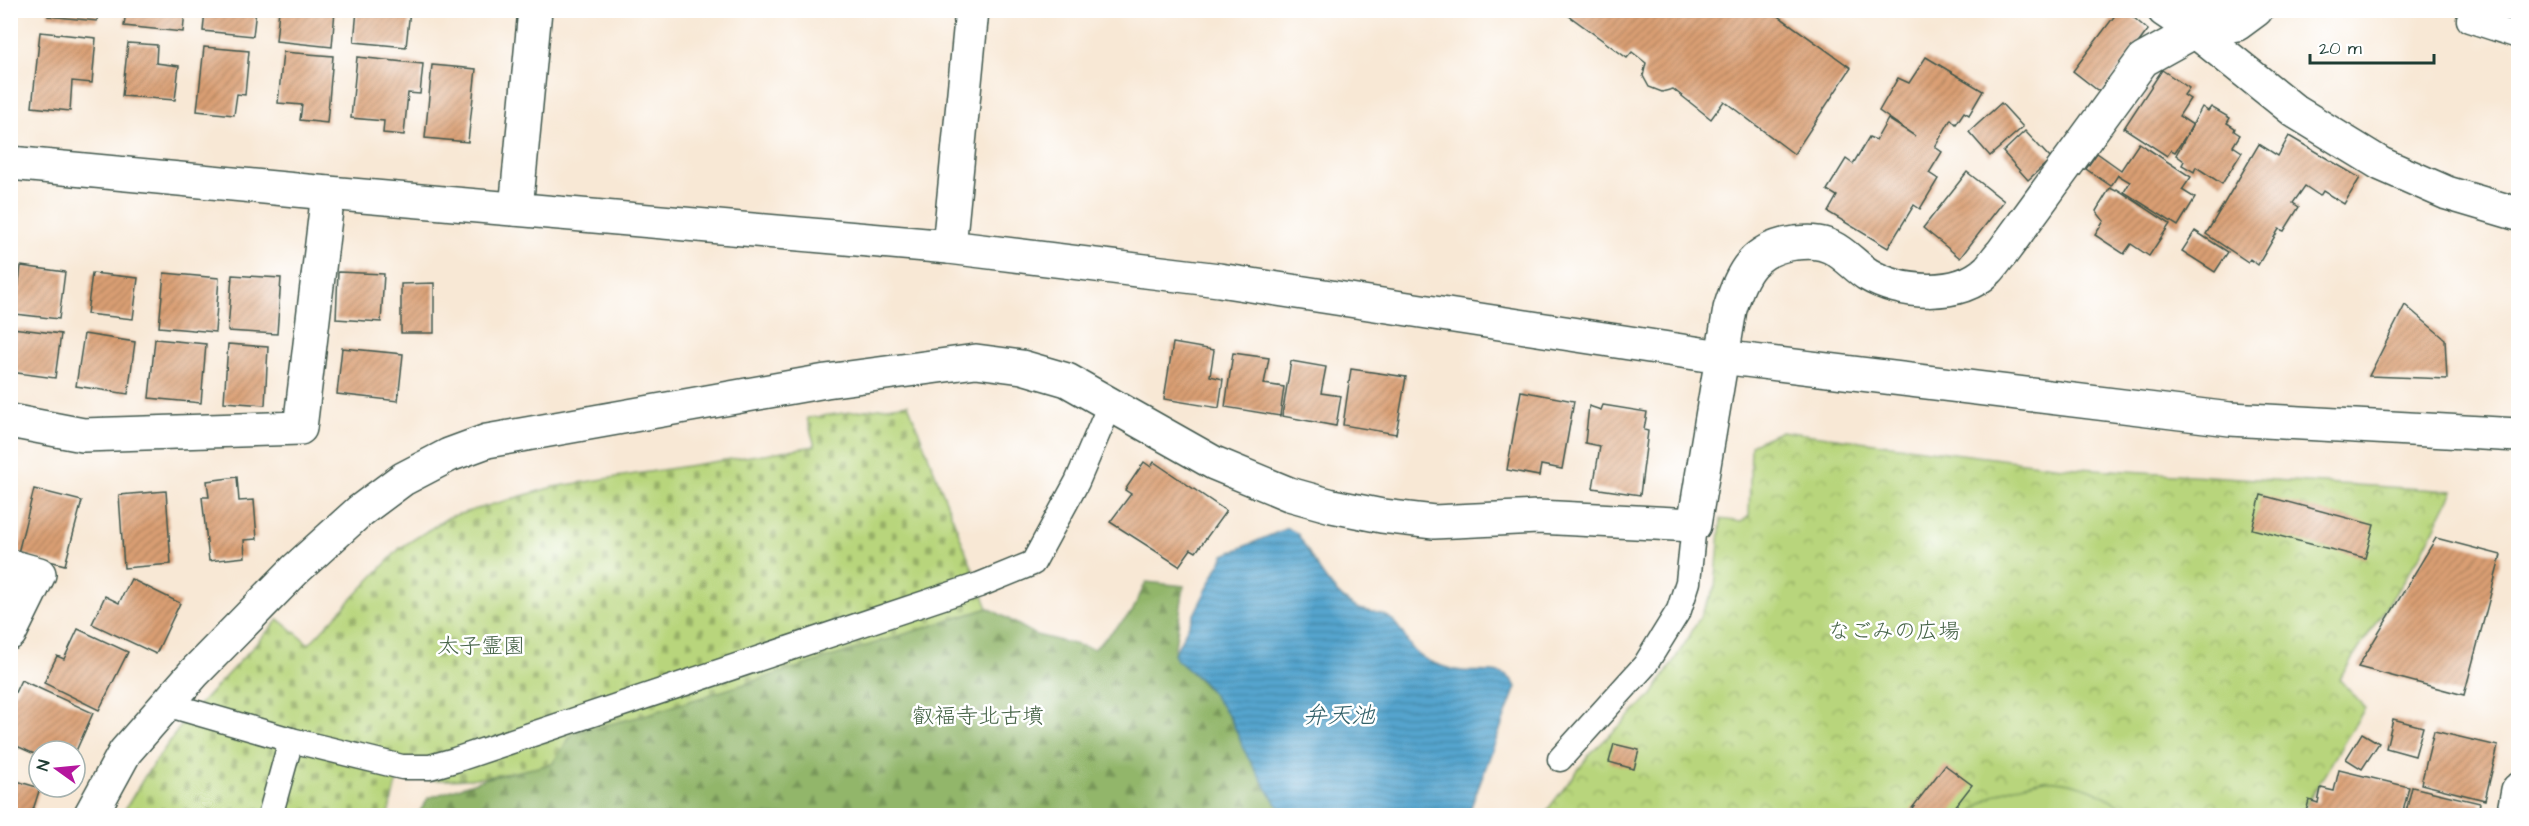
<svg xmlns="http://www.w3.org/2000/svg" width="2529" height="826" font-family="'Architects Daughter','Klee One',sans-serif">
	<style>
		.forest { fill: url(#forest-firs); stroke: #587a50; stroke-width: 1.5 }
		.cemetery { fill: url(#cemetery-stones); stroke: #6c8958; stroke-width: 1.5 }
		.park { fill: url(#park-crowns); stroke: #6c8958; stroke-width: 1.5 }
		.pitch { fill: #b8d57b; stroke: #6c8958; stroke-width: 1.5 }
		.water { fill: url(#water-rules); stroke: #3a7081; stroke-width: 1.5 }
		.building { fill: url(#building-hatch) }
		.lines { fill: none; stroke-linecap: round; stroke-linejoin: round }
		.service-casing { stroke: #40574c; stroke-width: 27 }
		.minor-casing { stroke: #40574c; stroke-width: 36 }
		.tertiary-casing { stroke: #40574c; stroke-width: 36 }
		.service { stroke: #fff; stroke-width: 24 }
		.minor { stroke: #fff; stroke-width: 33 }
		.tertiary { stroke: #fff; stroke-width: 33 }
		.labels { text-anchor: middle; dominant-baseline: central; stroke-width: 5; stroke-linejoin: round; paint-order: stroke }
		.park-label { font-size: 22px; fill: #456346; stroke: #fff }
		.water-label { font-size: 24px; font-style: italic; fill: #32616a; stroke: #fff }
	</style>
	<defs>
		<pattern id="forest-firs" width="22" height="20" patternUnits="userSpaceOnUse" patternTransform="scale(1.5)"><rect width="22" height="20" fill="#92b66b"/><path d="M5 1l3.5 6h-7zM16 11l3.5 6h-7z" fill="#779559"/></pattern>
		<pattern id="cemetery-stones" width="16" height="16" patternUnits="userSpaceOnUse" patternTransform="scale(1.5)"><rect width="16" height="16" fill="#b8d57b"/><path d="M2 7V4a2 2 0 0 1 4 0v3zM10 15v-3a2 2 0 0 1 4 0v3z" fill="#95ae66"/></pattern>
		<pattern id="park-crowns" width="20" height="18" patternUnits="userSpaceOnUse" patternTransform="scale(1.5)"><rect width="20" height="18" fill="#b8d57b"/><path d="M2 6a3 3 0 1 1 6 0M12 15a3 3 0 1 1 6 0" fill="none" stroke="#95ae66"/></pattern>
		<pattern id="water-rules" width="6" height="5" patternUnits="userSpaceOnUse" patternTransform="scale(1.5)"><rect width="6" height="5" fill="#54a4ce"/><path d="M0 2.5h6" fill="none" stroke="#4587a8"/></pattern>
		<pattern id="building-hatch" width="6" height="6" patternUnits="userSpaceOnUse" patternTransform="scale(1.5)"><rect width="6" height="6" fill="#da9f73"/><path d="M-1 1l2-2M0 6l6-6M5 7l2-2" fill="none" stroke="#b0835f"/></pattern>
	</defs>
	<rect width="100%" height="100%" fill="#fff"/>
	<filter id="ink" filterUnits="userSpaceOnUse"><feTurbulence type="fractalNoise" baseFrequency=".0167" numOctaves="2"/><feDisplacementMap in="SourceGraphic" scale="12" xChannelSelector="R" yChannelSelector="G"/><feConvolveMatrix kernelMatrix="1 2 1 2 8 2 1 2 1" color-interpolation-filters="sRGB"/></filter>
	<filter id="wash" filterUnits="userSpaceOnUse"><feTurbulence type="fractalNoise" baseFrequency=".008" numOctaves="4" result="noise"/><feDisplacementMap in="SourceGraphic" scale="24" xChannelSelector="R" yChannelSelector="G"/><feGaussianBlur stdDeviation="1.35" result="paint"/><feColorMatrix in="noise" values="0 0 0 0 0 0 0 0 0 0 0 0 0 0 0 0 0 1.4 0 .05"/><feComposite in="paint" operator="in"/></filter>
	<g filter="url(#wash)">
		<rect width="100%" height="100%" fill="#f8e8d5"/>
		<path class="forest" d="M1146 582 1184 586 1174 653 1176 659C1197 677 1218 696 1231 721 1249 754 1262 787 1288 815L417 816 428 798 488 778 552 764 573 733 638 717 989 608 1036 635 1094 649 1132 612Z"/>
		<path class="cemetery" d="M908 404 988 608 638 717 573 733 552 764C498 776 454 786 398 776L388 815 121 816 145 776 185 720 279 619 309 644 400 548 449 517 553 487 815 446 807 418Z"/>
		<polygon class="park" points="1781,431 2062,467 2453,491 2421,554 2339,679 2365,708 2300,815 1546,816 1548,809 1590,754 1652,695 1689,637 1715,588 1721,519 1741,522 1749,516 1751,445"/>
		<path class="pitch" d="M2045 780C2078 782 2106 791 2129 815H1970C1989 792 2017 785 2045 780Z"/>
		<path class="water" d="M1287 528 1297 533C1313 558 1329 594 1357 608 1368 613 1382 611 1391 619 1410 636 1404 652 1436 664 1444 667 1454 670 1462 671 1480 673 1508 666 1516 687L1468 815H1288L1275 802 1247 756 1231 719 1204 683 1176 659 1174 654 1224 555Z"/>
		<g id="blocks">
			<g class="building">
				<polygon points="10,10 17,10 17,17 10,16"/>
				<polygon points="48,10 98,10 97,21 48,16"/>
				<polygon points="126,10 185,10 183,32 124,26"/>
				<polygon points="205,10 256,10 253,36 203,31"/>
				<polygon points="279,10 335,10 332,47 276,41"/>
				<polygon points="357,10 410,10 406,47 354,42"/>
				<polygon points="1561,10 1770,10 1851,68 1794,154 1724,101 1711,119 1673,89 1662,92 1649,87 1643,76 1646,63 1632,52 1627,58"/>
				<polygon points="2119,10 2125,10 2148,30 2101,93 2073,71"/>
				<polygon points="10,26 16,27 13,63 10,63"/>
				<polygon points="40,32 96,38 92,83 72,81 70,111 32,107"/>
				<polygon points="128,43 157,45 156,63 179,66 175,100 122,96"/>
				<polygon points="204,47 249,51 245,95 237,94 234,115 197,111"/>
				<polygon points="283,52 333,56 327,123 300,120 302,105 278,103"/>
				<polygon points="357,57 423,64 420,94 408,93 404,135 383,133 384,121 351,118"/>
				<polygon points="1926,57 1983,91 1969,115 1964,112 1956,124 1951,119 1935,147 1942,152 1929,173 1938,179 1920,209 1914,205 1888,248 1828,212 1837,196 1827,190 1846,159 1853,164 1869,137 1876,140 1888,119 1915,136 1879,111 1898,78 1909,83"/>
				<polygon points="432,65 476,69 468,142 425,138"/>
				<polygon points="2162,70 2189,88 2184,95 2190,99 2179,116 2193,125 2175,152 2171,150 2167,156 2124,128"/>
				<polygon points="2001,103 2023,127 1990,156 1969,132"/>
				<polygon points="2202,107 2208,111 2211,107 2230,118 2227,123 2235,128 2234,131 2240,135 2233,146 2242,152 2222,184 2196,167 2194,172 2182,165 2184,161 2176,155"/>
				<polygon points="2025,131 2051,159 2028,180 2003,152"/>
				<polygon points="2289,136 2360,178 2344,204 2323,191 2320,196 2305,186 2293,203 2299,207 2284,231 2279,229 2258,265 2250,259 2248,262 2206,234 2259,144 2278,156"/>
				<polygon points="2139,143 2191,177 2182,190 2195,198 2178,226 2124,192 2130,182 2118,175 2111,186 2086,169 2097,153 2121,170"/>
				<polygon points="1967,172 2004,201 1960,258 1923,228"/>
				<polygon points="2110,188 2116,191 2117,189 2170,224 2149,256 2131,244 2124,254 2095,235 2104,221 2096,211"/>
				<polygon points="2195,231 2228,252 2215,272 2182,251"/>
				<polygon points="21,266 65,272 59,319 15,314"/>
				<polygon points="338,272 384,274 381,322 336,319"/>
				<polygon points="92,273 138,278 133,319 87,314"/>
				<polygon points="164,273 219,278 215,332 159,327"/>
				<polygon points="232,275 281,278 277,334 228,331"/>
				<polygon points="434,283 434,333 401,333 401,284"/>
				<polygon points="2405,305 2445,339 2447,379 2369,376"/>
				<polygon points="12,328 61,334 55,378 10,372"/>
				<polygon points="84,334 135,342 128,394 76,386"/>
				<polygon points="155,339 206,344 201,403 149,398"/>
				<polygon points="1173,343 1214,350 1210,376 1223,379 1219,408 1164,399"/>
				<polygon points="228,344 268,347 265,405 224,402"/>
				<polygon points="342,348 403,354 398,401 337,394"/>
				<polygon points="1233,353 1269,358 1264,384 1284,387 1280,416 1225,407"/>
				<polygon points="1291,361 1326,367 1321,393 1341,396 1336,426 1282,416"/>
				<polygon points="1351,369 1406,377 1396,434 1343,425"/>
				<polygon points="1521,391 1574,401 1562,469 1541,465 1539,476 1507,470"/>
				<polygon points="1603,405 1647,412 1644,430 1648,431 1640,495 1593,488 1600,446 1585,443 1589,406 1601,410"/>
				<polygon points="1144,462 1151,467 1154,462 1226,511 1196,552 1191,549 1179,566 1110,522 1131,494 1125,490"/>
				<polygon points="237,477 239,501 254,500 257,539 244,540 245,557 209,561 202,497 209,497 207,481"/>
				<polygon points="34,489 82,501 65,565 18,553"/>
				<polygon points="166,491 171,564 124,568 119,495"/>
				<polygon points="2261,495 2374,525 2365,558 2252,529"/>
				<polygon points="2436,538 2501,555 2464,695 2358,667"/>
				<polygon points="131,579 180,603 156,654 92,624 105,596 119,603"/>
				<polygon points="78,629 128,652 99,710 44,683 57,656 64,659"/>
				<polygon points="21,680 93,713 76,751 39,751 39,756 10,743 10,703"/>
				<polygon points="2393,719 2423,727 2415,756 2386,748"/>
				<polygon points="2434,731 2498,746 2485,800 2421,784"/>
				<polygon points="2362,733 2379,743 2362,769 2346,759"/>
				<polygon points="1614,744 1639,750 1634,769 1609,762"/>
				<polygon points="1945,765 1972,785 1948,816 1906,816"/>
				<polygon points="2339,770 2409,787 2402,816 2305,816 2309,800 2318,803 2321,788 2334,791"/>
				<polygon points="10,779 40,788 31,816 10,816"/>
				<polygon points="2412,787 2480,803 2477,816 2405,816"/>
			</g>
		</g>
	</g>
	<g filter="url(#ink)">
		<use href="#blocks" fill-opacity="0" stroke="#40574c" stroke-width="1.5"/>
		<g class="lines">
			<g class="service-casing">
				<g id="service">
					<polyline points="2469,20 2518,36"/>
					<polyline points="166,704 291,740 402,767 430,767 455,760 979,585 1033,563 1077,482 1110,405"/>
					<polyline points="1560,759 1645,665 1679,610 1688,582 1694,525"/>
					<polyline points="270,816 291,740"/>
				</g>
			</g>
			<g class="minor-casing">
				<g id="minor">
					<polyline points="2164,10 2195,31 2296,112 2381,164 2447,193 2518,214"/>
					<polyline points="516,209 535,10"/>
					<polyline points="949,247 972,10"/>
					<polyline points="10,421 83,435 300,428 328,193"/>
					<polyline points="10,566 39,574 10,633"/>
					<path d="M90 816 125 752 194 673 295 570 360 511 403 479 449 455 487 441 826 381 976 361 1022 367 1067 380 1214 463 1289 494 1332 506 1382 516 1434 522 1538 517 1694 525 1730 309C1741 272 1754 248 1795 243 1807 242 1819 241 1831 247 1844 253 1855 266 1867 274 1900 294 1958 299 1988 270 1993 265 1997 258 2002 253L2143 60 2195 31 2237 24 2256 10"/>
				</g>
			</g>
			<g class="tertiary-casing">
				<g id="tertiary">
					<polyline points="10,163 328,193 949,247 1219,280 1721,357 2230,419 2518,435"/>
					<polyline points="2513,816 2518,790"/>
				</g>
			</g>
			<use href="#service" class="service"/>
			<use href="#minor" class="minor"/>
			<use href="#tertiary" class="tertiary"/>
		</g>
	</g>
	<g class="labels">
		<g class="park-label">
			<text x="1894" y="631">なごみの広場</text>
			<text x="481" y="646">太子霊園</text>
			<text x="978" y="716">叡福寺北古墳</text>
		</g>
		<g class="water-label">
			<text x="1339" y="716">弁天池</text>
		</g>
	</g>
	<rect width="2529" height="826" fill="none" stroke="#fff" stroke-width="36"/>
	<g transform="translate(57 769) rotate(285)"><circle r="28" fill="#ffffff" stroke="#a5b1ae" stroke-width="1.5"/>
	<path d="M0-4.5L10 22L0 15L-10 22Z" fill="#b5179e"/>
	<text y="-9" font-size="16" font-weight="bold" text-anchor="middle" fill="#1f3d34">N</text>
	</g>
	<path d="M2310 54v9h124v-9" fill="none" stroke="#1f3d34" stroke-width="3"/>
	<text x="2319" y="54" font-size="18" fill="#1f3d34" stroke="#ffffff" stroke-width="4.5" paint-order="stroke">20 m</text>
</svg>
